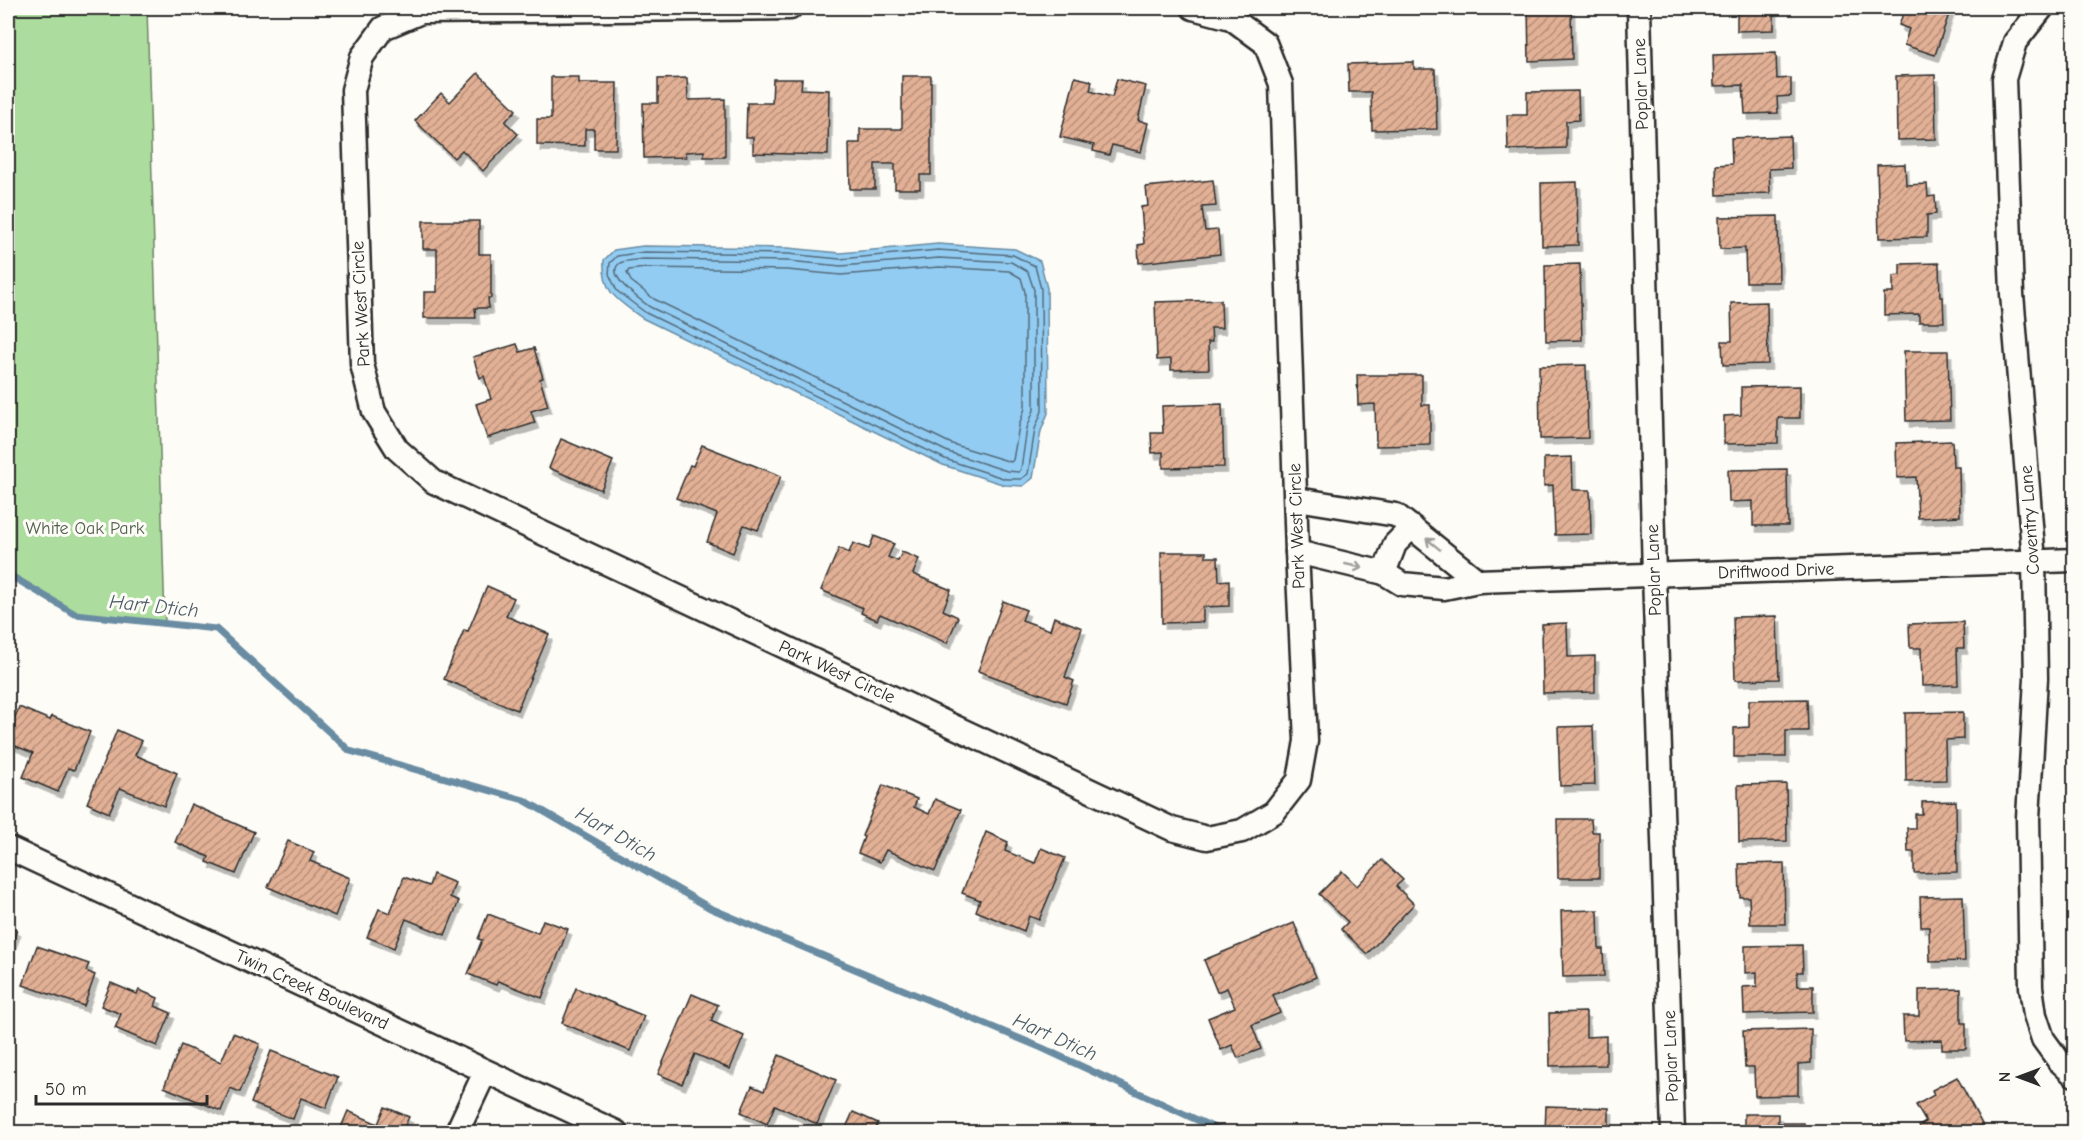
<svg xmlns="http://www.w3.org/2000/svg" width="2082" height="1140" font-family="'Comic Neue',sans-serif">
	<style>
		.park { fill: #addd9e; stroke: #6c8464; stroke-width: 1.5 }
		.water { fill: #92ccf2; stroke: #698ca2; stroke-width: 1.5 }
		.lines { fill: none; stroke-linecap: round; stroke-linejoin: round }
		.shore { stroke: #546b7b; stroke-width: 1.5 }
		.stream { stroke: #698ca2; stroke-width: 7 }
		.building { fill: url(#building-hatch); stroke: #2b2b2b; stroke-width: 1.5; filter: url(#shadow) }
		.minor-casing { stroke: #2b2b2b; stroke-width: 27 }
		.minor { stroke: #fdfcf7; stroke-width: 22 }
		.oneway { stroke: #9e9e9b }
		.labels { text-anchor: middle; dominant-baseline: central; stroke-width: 6; stroke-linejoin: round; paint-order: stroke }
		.street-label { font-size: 18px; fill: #2b2b2b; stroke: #fdfcf7 }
		.park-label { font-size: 18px; fill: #52604e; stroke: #fdfcf7 }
		.water-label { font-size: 20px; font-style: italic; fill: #4a5b67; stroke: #fdfcf7 }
	</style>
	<defs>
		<pattern id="building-hatch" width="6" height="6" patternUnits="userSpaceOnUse" patternTransform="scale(1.5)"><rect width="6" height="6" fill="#e2b095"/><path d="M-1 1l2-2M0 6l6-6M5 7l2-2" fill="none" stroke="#b78f7a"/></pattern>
		<filter id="shadow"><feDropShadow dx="3.5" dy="6" stdDeviation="0" flood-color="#0004"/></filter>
	</defs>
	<rect width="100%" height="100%" fill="#fdfcf7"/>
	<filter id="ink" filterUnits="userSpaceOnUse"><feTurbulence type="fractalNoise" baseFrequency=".0167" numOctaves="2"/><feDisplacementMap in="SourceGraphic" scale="12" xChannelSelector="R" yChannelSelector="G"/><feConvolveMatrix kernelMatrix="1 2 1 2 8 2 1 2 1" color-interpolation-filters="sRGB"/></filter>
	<g filter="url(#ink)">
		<polygon class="park" points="8,8 147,8 165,623 75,614 8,574"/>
		<path class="water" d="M938 244 1015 249 1040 261 1047 288 1048 413 1041 431 1033 478 1023 486 1005 485 943 465 642 318C618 300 602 294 604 260L614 250 643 246 788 248 840 253Z"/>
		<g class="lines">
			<g class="shore">
				<polygon points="938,250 1013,255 1035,266 1041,289 1042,411 1035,429 1028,474 1021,479 1006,479 945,459 646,313 617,291 609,274 610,263 617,256 644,252 788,254 840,259"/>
				<path d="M939 258 1011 262 1028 272 1034 290V410L1027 428 1021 469 1019 472 1007 471 948 452 650 307C642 301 603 275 620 263 626 260 638 260 644 259L788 261 841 266Z"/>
				<polygon points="939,267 1009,271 1021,278 1025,292 1025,408 1019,426 1013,460 1011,462 952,444 654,299 631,281 627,273 629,270 645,268 787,270 841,275"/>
			</g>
			<polyline class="stream" points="8,574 75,614 216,629 350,751 524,800 710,908 1042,1048 1223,1132"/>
		</g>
		<g class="building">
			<polygon points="1528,8 1571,8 1572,59 1529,61"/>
			<polygon points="1737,8 1774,8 1774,30 1737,31"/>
			<polygon points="1905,8 1951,8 1935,55 1904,45 1909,29 1899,25"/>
			<polygon points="1776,53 1777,79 1791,78 1791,96 1777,97 1778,113 1745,114 1743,85 1714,86 1713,55"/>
			<polygon points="1414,62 1414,69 1435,69 1437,129 1372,130 1371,92 1349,92 1348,64"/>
			<polygon points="478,73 516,110 505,122 518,134 483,171 462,150 454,158 415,121 441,93 450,102"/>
			<polygon points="1935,75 1936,139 1897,140 1896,76"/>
			<polygon points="902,76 931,76 931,175 920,175 920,189 895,189 895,164 875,164 875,189 850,189 849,143 860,143 860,129 902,129"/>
			<polygon points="551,77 579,77 579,83 617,83 616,149 594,149 594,129 585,129 585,146 537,145 537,119 551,119"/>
			<polygon points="1075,77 1092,81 1090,91 1112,97 1117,79 1146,86 1138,120 1148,123 1141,152 1112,145 1109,155 1093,151 1094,145 1060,137"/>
			<polygon points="687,78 688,100 725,99 725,157 704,157 704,151 686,152 686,157 644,158 643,103 658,103 658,79"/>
			<polygon points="773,79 802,79 801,89 829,90 828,155 753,153 753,137 746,137 747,103 772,103"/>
			<polygon points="1578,91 1579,120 1566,121 1566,148 1508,150 1507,115 1527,115 1527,92"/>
			<polygon points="1790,136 1791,168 1769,169 1770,193 1717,195 1716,165 1732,164 1731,138"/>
			<polygon points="1905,164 1906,185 1927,184 1928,197 1935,196 1936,214 1927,215 1927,237 1879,238 1877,165"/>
			<rect x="2073" y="170" width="1" height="39"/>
			<polygon points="1213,180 1216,206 1202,207 1205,231 1218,230 1220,254 1139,263 1138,245 1144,244 1141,207 1148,206 1146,187"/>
			<polygon points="1577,182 1578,245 1542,246 1541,183"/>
			<polygon points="1778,216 1779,282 1746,282 1745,248 1720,249 1719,217"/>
			<polygon points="423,221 479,221 479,254 491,254 491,298 488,298 489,308 475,308 476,318 424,318 424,292 437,292 437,249 423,249"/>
			<polygon points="1939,263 1940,297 1943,297 1944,322 1919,322 1919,314 1884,315 1884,293 1893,293 1893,276 1900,275 1900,264"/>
			<polygon points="1580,264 1582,340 1546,341 1545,265"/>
			<polygon points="1221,300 1222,328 1211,328 1212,342 1208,342 1209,369 1171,370 1171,359 1157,360 1155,302"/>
			<polygon points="1767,302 1768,364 1723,365 1722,341 1732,341 1731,303"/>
			<polygon points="517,344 520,352 534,348 543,378 540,379 548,406 531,411 535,423 487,438 476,404 491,399 484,376 480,378 473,357"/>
			<polygon points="1904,351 1948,351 1950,420 1906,421"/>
			<polygon points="1586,365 1588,438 1540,439 1539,366"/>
			<polygon points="1357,375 1422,375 1422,405 1430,405 1430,445 1376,446 1375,404 1358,405"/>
			<polygon points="1800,386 1800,418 1778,418 1778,443 1724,444 1724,416 1741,415 1741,387"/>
			<polygon points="1222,404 1224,467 1163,468 1163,452 1152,453 1151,433 1163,433 1162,406"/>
			<polygon points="561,439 613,461 601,490 549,468"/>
			<polygon points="1952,441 1953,467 1959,467 1960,516 1918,518 1916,477 1897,478 1896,443"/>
			<polygon points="702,445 781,476 758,530 744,525 733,553 707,542 717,514 676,498 690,465 693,466"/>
			<polygon points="1572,457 1573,490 1590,490 1591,534 1555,535 1553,485 1544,486 1544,458"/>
			<polygon points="1787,469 1788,526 1753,526 1753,501 1729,502 1728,470"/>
			<polygon points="874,536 894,544 888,557 898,561 902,552 919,559 913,574 951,590 943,610 958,617 947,643 880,614 877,620 861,613 863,608 821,590 839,548 849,553 853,543 869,549"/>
			<polygon points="1161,552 1206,552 1206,557 1218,557 1219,581 1229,580 1229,606 1203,607 1203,622 1162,623"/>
			<polygon points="487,586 514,598 506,616 549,634 517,710 444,679 464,630 468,631"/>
			<polygon points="1003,601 1026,610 1022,620 1050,630 1054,617 1082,628 1065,677 1074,681 1066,703 978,671"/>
			<polygon points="1777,616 1779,679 1735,680 1733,617"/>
			<polygon points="1963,622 1964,648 1957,648 1958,685 1922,686 1921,648 1910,648 1909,624"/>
			<polygon points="1567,623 1568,657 1595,656 1595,692 1543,693 1542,624"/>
			<polygon points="1807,699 1808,731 1786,731 1786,757 1734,757 1734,728 1749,727 1749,700"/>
			<polygon points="19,707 50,720 52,716 90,732 74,770 68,768 58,792 23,777 33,753 8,743 8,735"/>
			<polygon points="1963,712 1963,739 1945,740 1946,780 1906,781 1905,713"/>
			<polygon points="1593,726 1595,785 1560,786 1558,727"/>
			<polygon points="117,730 142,741 135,755 177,773 164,806 120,788 109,813 87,803"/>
			<polygon points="1786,784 1787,841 1739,842 1738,785"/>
			<polygon points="883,785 917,799 914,807 929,814 935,799 961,810 935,871 886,850 880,862 858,853 864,837 862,836"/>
			<polygon points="1956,801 1957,872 1914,873 1914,852 1908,852 1907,828 1915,828 1915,814 1922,814 1922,802"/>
			<polygon points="191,804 254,832 236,874 207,862 209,857 175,842"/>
			<polygon points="1557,819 1591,819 1592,832 1599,832 1599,878 1558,878"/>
			<polygon points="986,832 1008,842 1005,851 1035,863 1041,848 1065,858 1039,920 1029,916 1024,931 976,911 980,900 962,893"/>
			<polygon points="288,841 314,852 310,861 350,878 335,916 268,887"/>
			<polygon points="1382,860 1403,880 1396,886 1414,904 1367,954 1341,929 1348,922 1319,894 1342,871 1357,886"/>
			<polygon points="1784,863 1785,924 1750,924 1749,897 1740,897 1739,864"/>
			<polygon points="433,874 455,883 450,897 459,901 445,935 406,919 394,948 367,937 379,909 390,913 404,877 429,886"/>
			<polygon points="1963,896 1965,961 1930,962 1929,927 1921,927 1920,897"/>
			<polygon points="1598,910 1599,949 1603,949 1604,976 1563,977 1561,911"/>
			<polygon points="488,914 538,933 543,920 568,929 542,998 498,981 496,985 468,974 482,940 478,939"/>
			<polygon points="1294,923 1316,977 1273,995 1280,1013 1252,1025 1261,1049 1238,1058 1232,1045 1221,1050 1208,1018 1235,1007 1227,988 1217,992 1204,960"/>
			<polygon points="8,926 17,930 8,953"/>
			<polygon points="1802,945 1803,972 1797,972 1798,986 1813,986 1813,1012 1744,1014 1743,987 1757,986 1757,972 1745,973 1745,946"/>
			<polygon points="37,946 89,964 86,971 95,975 84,1006 23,985"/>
			<polygon points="111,983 137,994 139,990 158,998 155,1006 171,1013 157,1046 115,1028 121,1014 101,1006"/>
			<polygon points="576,988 644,1016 630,1051 562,1023"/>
			<polygon points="1961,989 1961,1023 1966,1023 1966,1049 1942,1049 1942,1040 1904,1041 1903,1016 1919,1016 1919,990"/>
			<polygon points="692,994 718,1005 711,1021 744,1036 730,1069 695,1054 682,1084 658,1074"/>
			<polygon points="1586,1012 1586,1037 1606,1036 1606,1065 1550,1066 1549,1013"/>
			<polygon points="1811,1029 1811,1063 1798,1064 1798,1095 1755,1096 1754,1067 1745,1067 1743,1031"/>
			<polygon points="233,1033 260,1044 240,1092 230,1088 221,1111 164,1087 181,1045 221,1062"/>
			<polygon points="271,1051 338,1077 326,1108 301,1098 293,1119 251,1103"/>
			<polygon points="779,1055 836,1080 817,1124 775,1105 767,1124 741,1112 752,1086 764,1091"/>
			<polygon points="1957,1077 1986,1132 1923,1132 1919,1126 1926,1122 1916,1105 1934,1095 1932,1090"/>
			<polygon points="1546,1106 1609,1108 1609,1132 1545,1132"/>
			<polygon points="385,1107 409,1117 402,1132 339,1132 348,1111 378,1124"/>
			<polygon points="853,1112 878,1123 875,1130 880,1132 844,1132"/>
			<polygon points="1744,1114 1778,1114 1778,1123 1804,1123 1804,1132 1744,1132"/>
			<polygon points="8,1125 27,1132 8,1132"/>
		</g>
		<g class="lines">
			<g class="minor-casing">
				<g id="minor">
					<polyline points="790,8 421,12 383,28 362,57 353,90 362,364 374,412 397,449 434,482 1172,829 1207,838 1242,831 1274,812 1299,780 1306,741 1297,552 1281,84 1265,43 1231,18 1193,8"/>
					<polyline points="1639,8 1654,575 1673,1132"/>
					<polyline points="2042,8 2015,42 2004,79 2012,294 2034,561 2036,678 2028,818 2031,987 2035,1015 2043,1039 2059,1061 2074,1075"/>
					<polyline points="1297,499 1396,515 1478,581"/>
					<polyline points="1297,552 1384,573 1402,584 1444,588 1478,581 2074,560"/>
					<polyline points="1384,573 1395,544 1412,527"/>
					<polyline points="8,848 616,1132"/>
					<polyline points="457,1132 485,1072"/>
				</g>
			</g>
			<use href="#minor" class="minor"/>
		</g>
		<defs><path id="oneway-shaft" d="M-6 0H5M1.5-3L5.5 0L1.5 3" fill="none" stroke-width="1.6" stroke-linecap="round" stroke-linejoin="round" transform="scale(1.5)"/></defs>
		<g class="oneway">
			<use href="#oneway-shaft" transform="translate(1433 544) rotate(-141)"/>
			<use href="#oneway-shaft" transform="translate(1354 566) rotate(13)"/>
		</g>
	</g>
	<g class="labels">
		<g class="street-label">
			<text transform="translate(1641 84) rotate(-92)">Poplar Lane</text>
			<text transform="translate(361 304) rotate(-93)">Park West Circle</text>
			<text transform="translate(2030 520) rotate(-94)">Coventry Lane</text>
			<text transform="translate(1297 526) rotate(-92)">Park West Circle</text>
			<text transform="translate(1654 570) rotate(-92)">Poplar Lane</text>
			<text transform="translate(1776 571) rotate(-2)">Driftwood Drive</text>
			<text transform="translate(837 672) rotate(25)">Park West Circle</text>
			<text transform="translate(312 990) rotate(25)">Twin Creek Boulevard</text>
			<text transform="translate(1671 1056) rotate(-92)">Poplar Lane</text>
		</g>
		<g class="park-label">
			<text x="85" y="528">White Oak Park</text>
		</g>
		<g class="water-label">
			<text transform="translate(154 606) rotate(6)">Hart Dtich</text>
			<text transform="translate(616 834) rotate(30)">Hart Dtich</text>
			<text transform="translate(1055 1037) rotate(24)">Hart Dtich</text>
		</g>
	</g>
	<rect width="2082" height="1140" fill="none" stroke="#fdfcf7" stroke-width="30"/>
	<rect x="15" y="15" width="2052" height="1110" fill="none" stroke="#2b2b2b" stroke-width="2" filter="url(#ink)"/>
	<g transform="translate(2019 1077) rotate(270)" stroke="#fdfcf7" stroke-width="4.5" paint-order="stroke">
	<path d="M0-4.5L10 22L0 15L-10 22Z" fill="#2b2b2b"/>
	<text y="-9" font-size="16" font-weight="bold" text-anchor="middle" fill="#2b2b2b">N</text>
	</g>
	<path d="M36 1095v9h171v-9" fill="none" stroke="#2b2b2b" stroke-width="3"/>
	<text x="45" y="1095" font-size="18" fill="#2b2b2b" stroke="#fdfcf7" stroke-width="4.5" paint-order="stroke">50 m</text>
</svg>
